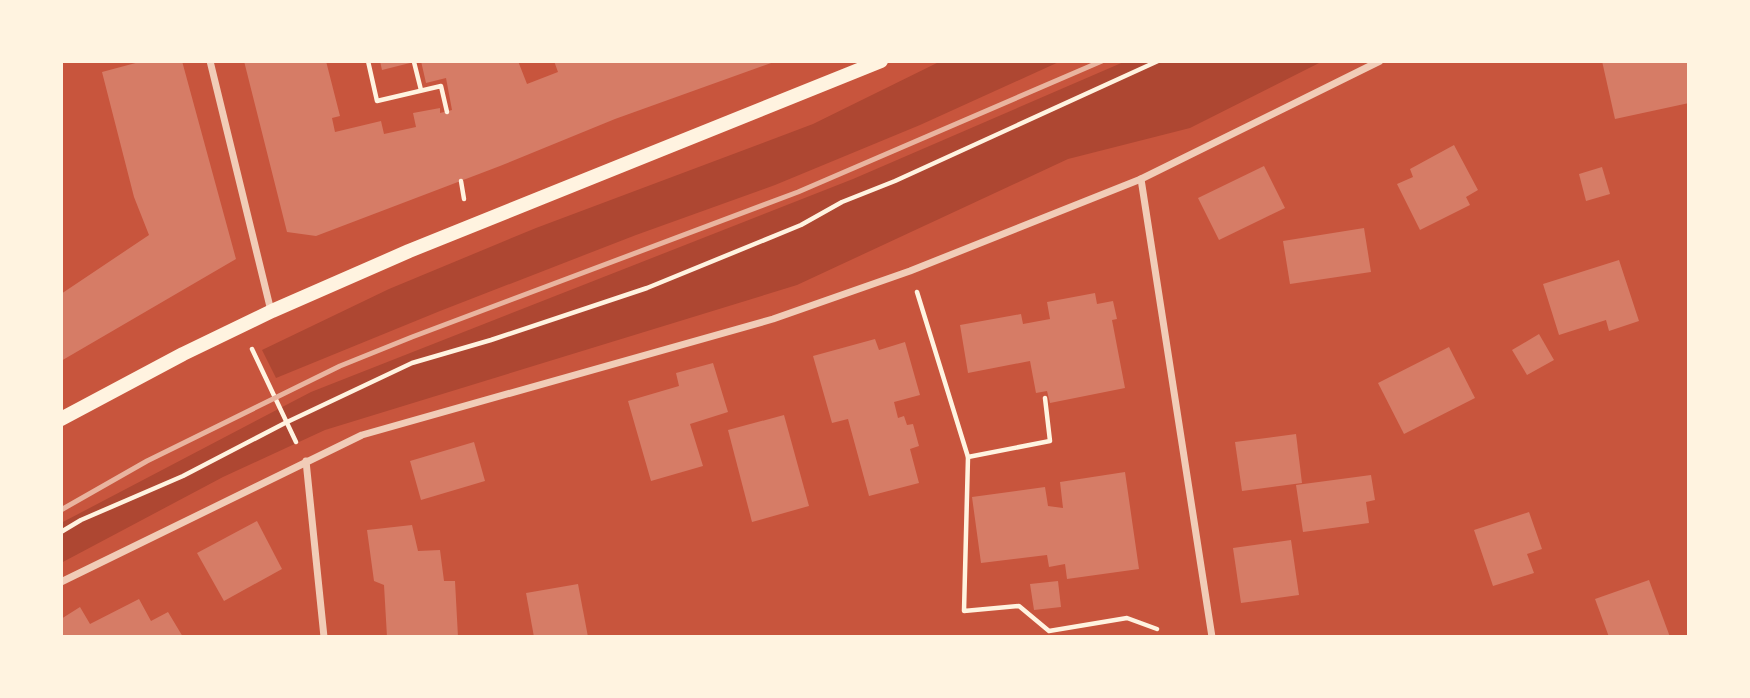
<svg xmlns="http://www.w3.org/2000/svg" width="1750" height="698" font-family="Cabin,sans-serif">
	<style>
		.green { fill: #ae4732 }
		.building { fill: #d67c66 }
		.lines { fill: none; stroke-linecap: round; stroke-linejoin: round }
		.path { stroke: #fff3e0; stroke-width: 4.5 }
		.minor { stroke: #f1ccb7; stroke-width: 7 }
		.secondary { stroke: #fff3e0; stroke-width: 14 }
		.rail { stroke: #e9b49f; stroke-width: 5 }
	</style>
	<rect width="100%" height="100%" fill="#c8553d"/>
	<g class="green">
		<polygon points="941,61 1061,61 920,125 775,185 636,235 440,311 276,378 262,350 389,289 536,228 813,124"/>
		<polygon points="1126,61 1323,61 1190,128 1068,159 797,285 325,430 223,477 61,563 61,523 311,392 853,179"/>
	</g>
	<g class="building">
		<polygon points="143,61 182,61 236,259 61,361 61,294 149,235 134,197 102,72"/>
		<polygon points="244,61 326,61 340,116 332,118 335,132 381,121 384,134 416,127 413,113 440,108 440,113 452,110 446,78 426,83 421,61 518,61 527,84 558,72 554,61 774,62 615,119 500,166 316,236 287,232"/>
		<polygon points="380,61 414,61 414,62 382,70"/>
		<polygon points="1602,61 1689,61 1689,103 1615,119"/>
		<polygon points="1454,145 1478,190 1466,197 1470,205 1420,230 1397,184 1413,177 1410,169"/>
		<polygon points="1264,166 1285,208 1219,240 1198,198"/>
		<polygon points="1602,167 1610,194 1586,201 1579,174"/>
		<polygon points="1364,228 1371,272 1290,284 1283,241"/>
		<polygon points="1619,260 1639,321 1609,331 1606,320 1559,335 1543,284"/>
		<polygon points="1095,293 1097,304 1113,301 1117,319 1112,320 1125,388 1050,403 1047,391 1036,393 1030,361 968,373 960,325 1021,314 1023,324 1050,319 1047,302"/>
		<polygon points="1539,334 1554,360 1527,375 1512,350"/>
		<polygon points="875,339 879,350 905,342 920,395 894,402 898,418 904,416 907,425 913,424 919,446 910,449 919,483 869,496 848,419 832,423 813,356"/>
		<polygon points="1449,347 1475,398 1404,434 1378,383"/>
		<polygon points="713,363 728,412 690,424 703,466 651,481 628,401 679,386 676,373"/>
		<polygon points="784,415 809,506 752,522 728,430"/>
		<polygon points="1296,434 1302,483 1242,491 1235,442"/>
		<polygon points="474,442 485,481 421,500 410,461"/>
		<polygon points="1125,472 1139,569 1067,579 1065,564 1049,567 1047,555 981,563 972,497 1045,487 1048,506 1063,508 1060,482"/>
		<polygon points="1371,475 1375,500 1366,502 1369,523 1303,532 1296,485"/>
		<polygon points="1529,512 1542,549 1527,554 1534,573 1493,586 1474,530"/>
		<polygon points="257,521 282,569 224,601 197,553"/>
		<polygon points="412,525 418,551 440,550 444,581 455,581 458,637 387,637 384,585 374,581 367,530"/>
		<polygon points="1291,540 1299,595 1241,603 1233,548"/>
		<polygon points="1649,580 1670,637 1609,637 1595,599"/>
		<polygon points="1058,581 1061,607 1034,610 1030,584"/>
		<polygon points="578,584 588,637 534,637 526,593"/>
		<polygon points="139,599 151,621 168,612 183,637 61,635 61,619 80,607 90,624"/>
	</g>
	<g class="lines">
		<g class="path">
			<polyline points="368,61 377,101 441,86 447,112"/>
			<polyline points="414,62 421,90"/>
			<polyline points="461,181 464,199"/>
			<polyline points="917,292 968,457 964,611 1019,606 1049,631 1127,618 1157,629"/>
			<polyline points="252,349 296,442"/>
			<polyline points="968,457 1050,441 1045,398"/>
			<polyline points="61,532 81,520 183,476 285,423 412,363 491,340 647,288 801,225 842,202 895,181 1158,61"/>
		</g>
		<g class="minor">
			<polyline points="210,61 271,311"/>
			<polyline points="1141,179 1212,637"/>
			<polyline points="306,461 324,637"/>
			<polyline points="61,582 362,435 773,319 910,271 1141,179 1380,61"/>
		</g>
		<polyline class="secondary" points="61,419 183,354 272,311 409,251 881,61"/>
		<polyline class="rail" points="61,510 147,461 340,366 412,337 798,192 1102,61"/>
	</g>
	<rect width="1750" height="698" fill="none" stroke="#fff3e0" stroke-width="126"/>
</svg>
